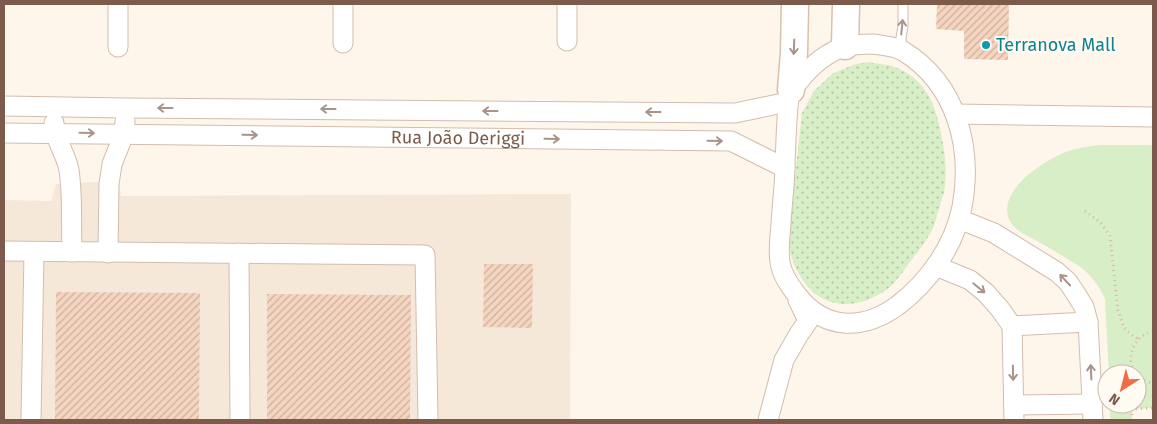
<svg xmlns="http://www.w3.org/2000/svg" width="1157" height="424" font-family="'Fira Sans',sans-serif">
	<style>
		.residential { fill: #f6e8d8 }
		.grass { fill: url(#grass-dots) }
		.park { fill: #d7eec7 }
		.building { fill: url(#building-hatch) }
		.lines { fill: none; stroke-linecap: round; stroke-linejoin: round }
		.lane-casing { stroke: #d2bdae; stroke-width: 11 }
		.street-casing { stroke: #d2bdae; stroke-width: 21 }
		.secondary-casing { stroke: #d8c0ae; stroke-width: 29 }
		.path { stroke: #dcb8a2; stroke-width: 3; stroke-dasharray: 1 4; stroke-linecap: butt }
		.lane { stroke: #fff; stroke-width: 9 }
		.street { stroke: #fff; stroke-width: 19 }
		.secondary { stroke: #fff; stroke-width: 26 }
		.oneway { stroke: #aa9489 }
		.culture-dot { fill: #0f9aa8; stroke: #fffaf2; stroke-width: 2 }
		.labels { text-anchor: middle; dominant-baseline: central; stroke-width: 4; stroke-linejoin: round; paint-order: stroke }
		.culture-label { font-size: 18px; fill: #0d838f; stroke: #fffaf2; text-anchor: start }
		.street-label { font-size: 18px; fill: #7c5b4a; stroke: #fffaf2 }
	</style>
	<defs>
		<pattern id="grass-dots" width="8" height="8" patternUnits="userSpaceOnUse" patternTransform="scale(1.25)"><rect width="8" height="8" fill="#d7eec7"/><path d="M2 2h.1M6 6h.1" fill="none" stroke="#b3c4a4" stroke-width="1.8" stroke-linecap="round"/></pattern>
		<pattern id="building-hatch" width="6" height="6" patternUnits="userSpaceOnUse" patternTransform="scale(1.25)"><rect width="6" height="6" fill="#f5d5c0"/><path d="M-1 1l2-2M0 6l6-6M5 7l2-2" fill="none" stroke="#cbb09e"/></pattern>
	</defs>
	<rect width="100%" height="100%" fill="#fef6ea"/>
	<polygon class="residential" points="119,181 121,196 571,194 570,420 4,420 4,200 51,201 56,184"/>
	<path class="grass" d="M869 62C877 64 887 64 895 67 923 78 934 100 940 128 944 148 948 171 944 192 943 197 941 201 940 206 937 213 936 221 933 228 927 241 916 254 907 266 901 275 894 284 885 291 876 296 867 301 857 303 842 306 827 303 814 293 798 278 791 261 788 240L802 113 814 91 833 73 856 64Z"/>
	<path class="park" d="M1100 145H1153V408L1132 409V420H1112L1110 417V404H1137V374H1109L1105 299C1099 285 1091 275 1079 266 1066 258 1053 250 1039 242 1030 237 1017 232 1011 223 993 193 1043 161 1066 152 1077 148 1088 146 1100 145Z"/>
	<g class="building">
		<polygon points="937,4 1009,4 1008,60 964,59 964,31 936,29"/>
		<polygon points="484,264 533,264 532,328 483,327"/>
		<polygon points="56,292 200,293 199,420 55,420"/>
		<polygon points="267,294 411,295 410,420 267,420"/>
	</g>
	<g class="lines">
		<g class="lane-casing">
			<polyline id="lane" points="902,51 901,38 903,26 903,4"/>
		</g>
		<g class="street-casing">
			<g id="street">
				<polyline points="567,41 567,4"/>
				<polyline points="343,43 343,4"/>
				<path d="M874 44C883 46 894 46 903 51 957 84 973 148 962 207 954 246 929 282 897 306 862 331 824 330 797 295 789 285 782 275 780 262 778 250 780 237 781 224 782 204 785 184 785 164 786 150 786 99 792 89 794 86 797 83 799 81 811 66 825 53 844 47 853 44 864 44 874 44Z"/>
				<polyline points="118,47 118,4"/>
				<polyline points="4,106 126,108 735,113 788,102"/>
				<polyline points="955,114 1153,117"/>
				<path d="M54 123C55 142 66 153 69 170 73 197 71 225 72 252"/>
				<path id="s1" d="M4 133 731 141 785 168"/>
				<polyline points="959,219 994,233 1057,272 1068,282 1076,294 1084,307 1088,322 1093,420"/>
				<polyline points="4,251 425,255 428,420"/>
				<polyline points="108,253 109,184 112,164 124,134 125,121"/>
				<polyline points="239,253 240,420"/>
				<polyline points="936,266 970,280 986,293 1000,309 1012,326 1014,420"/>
				<polyline points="1012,326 1088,322"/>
				<polyline points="1014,405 1092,404"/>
				<polyline points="31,420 34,252"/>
				<polyline points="768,420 784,360 799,334 808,321 798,300"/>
			</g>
		</g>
		<g class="secondary-casing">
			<g id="secondary">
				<polyline points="845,46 846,4"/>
				<polyline points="791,90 794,53 795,4"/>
			</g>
		</g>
		<g class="path">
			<polyline points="1085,211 1100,222 1110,236 1118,311 1124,328 1133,336 1138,339"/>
			<path d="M1153 331C1124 339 1123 378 1153 383"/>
			<polyline points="1132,420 1132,409 1153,408"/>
		</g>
		<use href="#lane" class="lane"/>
		<use href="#street" class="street"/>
		<use href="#secondary" class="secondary"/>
	</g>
	<defs><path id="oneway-shaft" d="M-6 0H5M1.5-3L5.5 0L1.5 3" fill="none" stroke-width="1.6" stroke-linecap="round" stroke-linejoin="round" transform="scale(1.25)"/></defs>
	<g class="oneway">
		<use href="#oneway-shaft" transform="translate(902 27) rotate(-84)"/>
		<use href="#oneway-shaft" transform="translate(794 47) rotate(92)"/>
		<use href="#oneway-shaft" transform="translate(165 108) rotate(-180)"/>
		<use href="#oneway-shaft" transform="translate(328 109) rotate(-180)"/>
		<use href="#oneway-shaft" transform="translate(490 111) rotate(-180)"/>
		<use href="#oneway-shaft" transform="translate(653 112) rotate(-180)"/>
		<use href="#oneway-shaft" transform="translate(87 133) rotate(1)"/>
		<use href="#oneway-shaft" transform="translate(250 135) rotate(1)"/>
		<use href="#oneway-shaft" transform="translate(552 139) rotate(1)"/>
		<use href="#oneway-shaft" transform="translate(715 141) rotate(1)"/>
		<use href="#oneway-shaft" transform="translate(1065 280) rotate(-133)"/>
		<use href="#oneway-shaft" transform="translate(979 288) rotate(39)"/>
		<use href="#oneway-shaft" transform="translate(1091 372) rotate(-93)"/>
		<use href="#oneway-shaft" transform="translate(1013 373) rotate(89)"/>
	</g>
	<circle class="culture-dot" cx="986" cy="45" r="5"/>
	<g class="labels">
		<g class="culture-label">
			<text x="996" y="45">Terranova Mall</text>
		</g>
		<g class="street-label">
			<text stroke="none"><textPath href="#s1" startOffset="454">Rua João Deriggi</textPath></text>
		</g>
	</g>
	<rect width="1157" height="424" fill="none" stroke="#7c5b4a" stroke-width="10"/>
	<g transform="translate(1122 389) rotate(216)"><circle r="24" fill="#fffaf2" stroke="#cbbaaf"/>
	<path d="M0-4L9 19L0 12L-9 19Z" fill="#ef6c48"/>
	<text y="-8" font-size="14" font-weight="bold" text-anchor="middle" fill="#7c5b4a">N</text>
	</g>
</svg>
